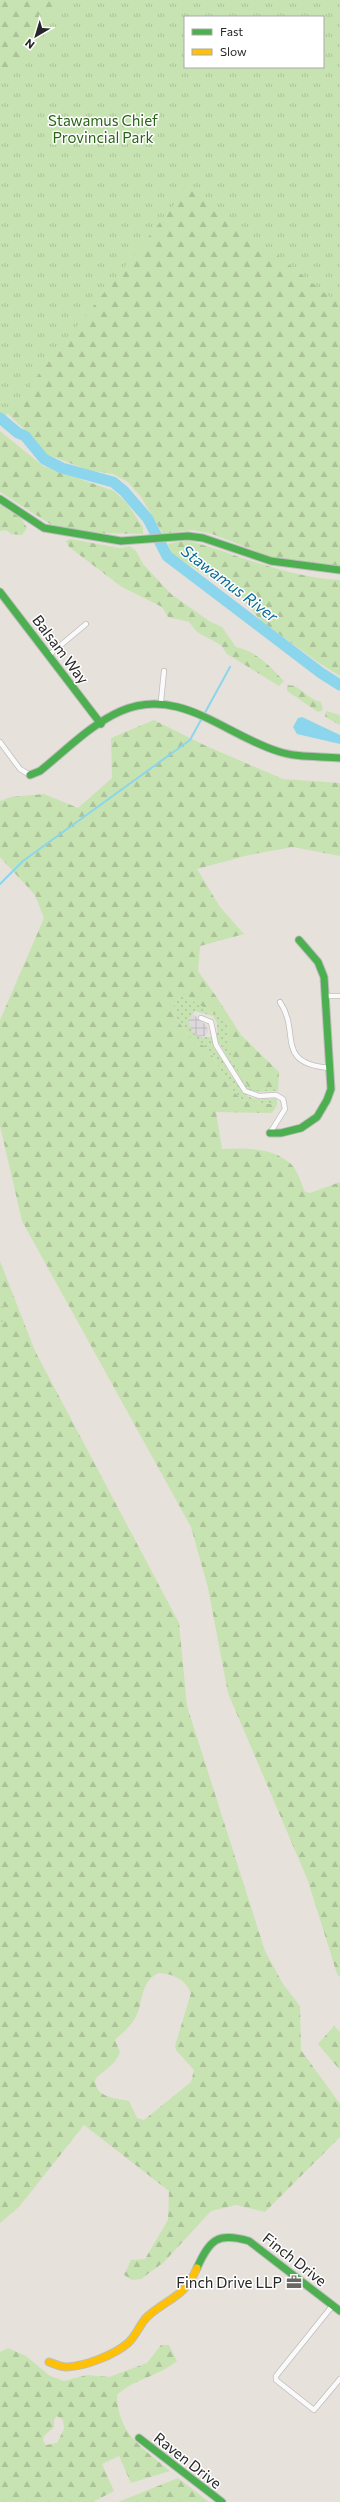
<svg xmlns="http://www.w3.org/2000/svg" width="340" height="2502" font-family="Commissioner,sans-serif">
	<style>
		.industrial { fill: url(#industrial-grid) }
		.grass { fill: url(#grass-dots) }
		.forest { fill: url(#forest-firs); fill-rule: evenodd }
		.wetland { fill: url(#wetland-marsh) }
		.park { fill: url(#park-tufts); fill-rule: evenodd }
		.water { fill: #8bd6ec }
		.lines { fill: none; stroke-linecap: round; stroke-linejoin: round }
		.stream { stroke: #8bd6ec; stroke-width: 2 }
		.river { stroke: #8bd6ec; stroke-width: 11 }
		.street-casing { stroke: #bfbdbd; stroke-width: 6 }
		.fast-casing { stroke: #bfbdbd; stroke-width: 9 }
		.slow-casing { stroke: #bfbdbd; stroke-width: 9 }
		.street { stroke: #fbfafa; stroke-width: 4.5 }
		.fast { stroke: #4caf50; stroke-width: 7 }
		.slow { stroke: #ffc107; stroke-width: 7 }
		.labels { text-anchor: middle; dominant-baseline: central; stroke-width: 3; stroke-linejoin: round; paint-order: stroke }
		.park-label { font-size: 15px; fill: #296416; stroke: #fff }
		.street-label { font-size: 15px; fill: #272727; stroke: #fff }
		.poi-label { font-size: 15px; fill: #272727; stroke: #fff; text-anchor: end }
		.water-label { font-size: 16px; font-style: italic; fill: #086c99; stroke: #fff }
	</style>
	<defs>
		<pattern id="industrial-grid" width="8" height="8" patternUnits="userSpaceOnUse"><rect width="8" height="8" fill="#dcd8db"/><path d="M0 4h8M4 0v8" fill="none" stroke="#bdb9bc"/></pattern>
		<pattern id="grass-dots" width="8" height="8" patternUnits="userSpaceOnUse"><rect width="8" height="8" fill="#c8e3b2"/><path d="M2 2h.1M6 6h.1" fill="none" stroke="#acc399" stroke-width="1.8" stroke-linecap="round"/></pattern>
		<pattern id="forest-firs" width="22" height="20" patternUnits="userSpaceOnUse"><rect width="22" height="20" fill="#c8e3b2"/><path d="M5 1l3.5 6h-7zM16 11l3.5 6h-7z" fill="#acc399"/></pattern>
		<pattern id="wetland-marsh" width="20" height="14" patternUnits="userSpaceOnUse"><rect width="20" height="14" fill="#c8e3b2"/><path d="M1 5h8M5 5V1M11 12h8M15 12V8" fill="none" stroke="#acc399"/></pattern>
		<pattern id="park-tufts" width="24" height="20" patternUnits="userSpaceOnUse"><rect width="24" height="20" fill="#c8e3b2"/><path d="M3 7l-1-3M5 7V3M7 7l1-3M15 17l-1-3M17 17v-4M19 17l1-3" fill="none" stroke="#acc399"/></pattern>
	</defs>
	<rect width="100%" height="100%" fill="#e6e1db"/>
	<polygon class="industrial" points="193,1014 207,1026 208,1032 205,1036 197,1037 190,1027 188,1020"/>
	<path class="grass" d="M180 996H185L216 1015 224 1014 229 1026 226 1039 254 1090 278 1089V1091L251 1092 244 1087 217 1039V1023L213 1016 195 1011 188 1020 190 1027 197 1037H212C216 1050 238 1092 250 1097 259 1101 268 1098 277 1099V1105L242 1100 234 1092 207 1047 193 1041 175 1017 174 1006Z"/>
	<g class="forest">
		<path d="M0 0H340V567L274 558 212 534 192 530 163 534 141 497 128 482 113 474 88 470 46 454 32 437 0 406ZM185 17H323V67H185Z"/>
		<polygon points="0,431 43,466 114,491 126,502 143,527 143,534 100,533 55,527 0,492"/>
		<polygon points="0,505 21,518 27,528 22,535 11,534 6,530 0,531"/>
		<path d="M70 539 120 548 130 546 136 551 143 564 171 594 209 621 222 627 236 647C258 652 269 666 284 681L279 686 227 654 221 645 197 632 189 622 168 617 162 607 122 587 69 547 66 541Z"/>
		<path d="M187 540C236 554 288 578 340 580V676L319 663 261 621 240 595 171 554 168 544Z"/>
		<path d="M287 685C302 685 306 699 321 702L323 710 318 712 287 691Z"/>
		<polygon points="326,711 340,715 340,725 325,717"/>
		<path d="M154 720 204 745 283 779 340 783V856L293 847 249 855 197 869 220 907 244 934 200 946 198 971 218 999 241 1035 279 1072 278 1089 254 1090 248 1086 239 1073 226 1039 229 1026 224 1015H216L185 996H180L174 1006 175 1017 193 1041 207 1047 234 1092 242 1100 277 1105 272 1113 216 1112 222 1149C245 1148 272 1147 291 1164 298 1171 301 1183 305 1192L310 1193 340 1182V1977L337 1974 308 1881 228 1693 208 1588 191 1527 22 1221 0 1126V1020L44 918 35 895 0 857V801L11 797 44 794 78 808 112 778 111 738Z"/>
		<path d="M0 1261 35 1351 179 1623 187 1706 265 1951 283 1984 300 2006 301 2050 340 2104V2137L265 2212 236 2205 211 2211 164 2262 141 2279 132 2280 124 2275 131 2260 145 2259 168 2220 169 2191 84 2125 19 2207 0 2223ZM159 1973C173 1974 185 1979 191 1993L175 2046 176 2050 194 2070 191 2082 144 2120 137 2118 129 2101C115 2098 96 2098 95 2080 104 2069 114 2067 120 2052L115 2040C121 2034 130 2027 134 2020 144 2005 139 1981 159 1973Z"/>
		<polygon points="334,2026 340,2032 340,2070 318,2044"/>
		<path d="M161 2345H169L177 2361C159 2376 134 2379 117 2395 118 2435 142 2447 170 2471L131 2483 119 2456 102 2464 114 2491 93 2502H0V2352L8 2348 26 2356 50 2376 64 2381 87 2375 109 2377 147 2363ZM57 2416 63 2420 64 2429 57 2443 46 2445 43 2441 44 2436 54 2427V2420Z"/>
		<polygon points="178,2478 209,2502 118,2502"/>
	</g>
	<polygon class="wetland" points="0,1302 4,1306 2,1326 0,1327"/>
	<path class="park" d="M63 0H340V305L189 186 0 423V81ZM185 17H323V67H185Z"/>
	<polygon class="water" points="302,717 340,735 340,744 297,734 293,727 298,718"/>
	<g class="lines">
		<polyline class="stream" points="0,884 23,861 190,740 230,667"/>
		<polyline class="river" points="0,418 18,433 25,436 44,459 62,468 113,482 124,491 148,519 167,556 321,673 340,685"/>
		<g class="street-casing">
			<g id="street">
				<polyline points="49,655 86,624"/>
				<polyline points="161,701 164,671"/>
				<polyline points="0,742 20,769 30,775"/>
				<polyline points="326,996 340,996"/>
				<path d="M280 1002C301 1033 274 1063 329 1068"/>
				<polyline points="201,1018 211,1022 216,1045 245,1091 259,1096 276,1095 283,1099 285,1109 270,1133"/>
				<polyline points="333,2305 276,2376 276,2380 314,2410 340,2379"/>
			</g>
		</g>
		<g class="fast-casing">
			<g id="fast">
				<polyline points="0,499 44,528 121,541 188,536 203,538 271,561 340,570"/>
				<polyline points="0,592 101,724"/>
				<path d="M30 775 40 771C65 751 91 724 121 711 179 686 224 734 277 751 297 758 319 756 340 758"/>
				<polyline points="270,1133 281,1133 301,1128 317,1117 327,1100 331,1089 324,977 318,962 299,940"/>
				<path d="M197 2268C210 2239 218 2232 249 2241L340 2311"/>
				<polyline points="139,2438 222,2502"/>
			</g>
		</g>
		<g class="slow-casing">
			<path id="slow" d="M49 2362C55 2364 60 2367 67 2367 86 2366 114 2355 128 2343 137 2335 140 2323 148 2316 171 2296 183 2299 197 2268"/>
		</g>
		<use href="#street" class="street"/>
		<use href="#fast" class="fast"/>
		<use href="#slow" class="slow"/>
	</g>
	<defs>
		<g id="office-bare" transform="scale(1.2)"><path d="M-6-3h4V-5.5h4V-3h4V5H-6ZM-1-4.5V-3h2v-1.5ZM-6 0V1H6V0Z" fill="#6a6866" stroke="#fff" stroke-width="2.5" paint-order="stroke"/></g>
	</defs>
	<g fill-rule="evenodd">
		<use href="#office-bare" x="294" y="2282"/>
	</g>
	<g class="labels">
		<g class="park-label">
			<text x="103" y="120">Stawamus Chief<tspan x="103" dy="17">Provincial Park</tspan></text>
		</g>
		<g class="street-label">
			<text transform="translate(61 649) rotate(53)">Balsam Way</text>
			<text transform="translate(295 2259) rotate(38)">Finch Drive</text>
			<text transform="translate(188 2460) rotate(38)">Raven Drive</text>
		</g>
		<g class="poi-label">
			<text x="282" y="2282">Finch Drive LLP</text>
		</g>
		<g class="water-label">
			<text transform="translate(230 583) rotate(37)">Stawamus River</text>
		</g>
	</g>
	<rect x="184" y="16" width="140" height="52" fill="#ffffff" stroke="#a9a9a9"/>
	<rect x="192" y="29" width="20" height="6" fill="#4caf50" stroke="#a9a9a9"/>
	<text x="220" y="36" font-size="12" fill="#272727">Fast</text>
	<rect x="192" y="49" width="20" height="6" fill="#ffc107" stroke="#a9a9a9"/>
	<text x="220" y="56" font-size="12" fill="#272727">Slow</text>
	<g transform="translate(36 36) rotate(218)" stroke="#ffffff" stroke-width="3" paint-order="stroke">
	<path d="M0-3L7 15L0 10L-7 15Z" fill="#272727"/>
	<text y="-6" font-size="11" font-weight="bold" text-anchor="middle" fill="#272727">N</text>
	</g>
</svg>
